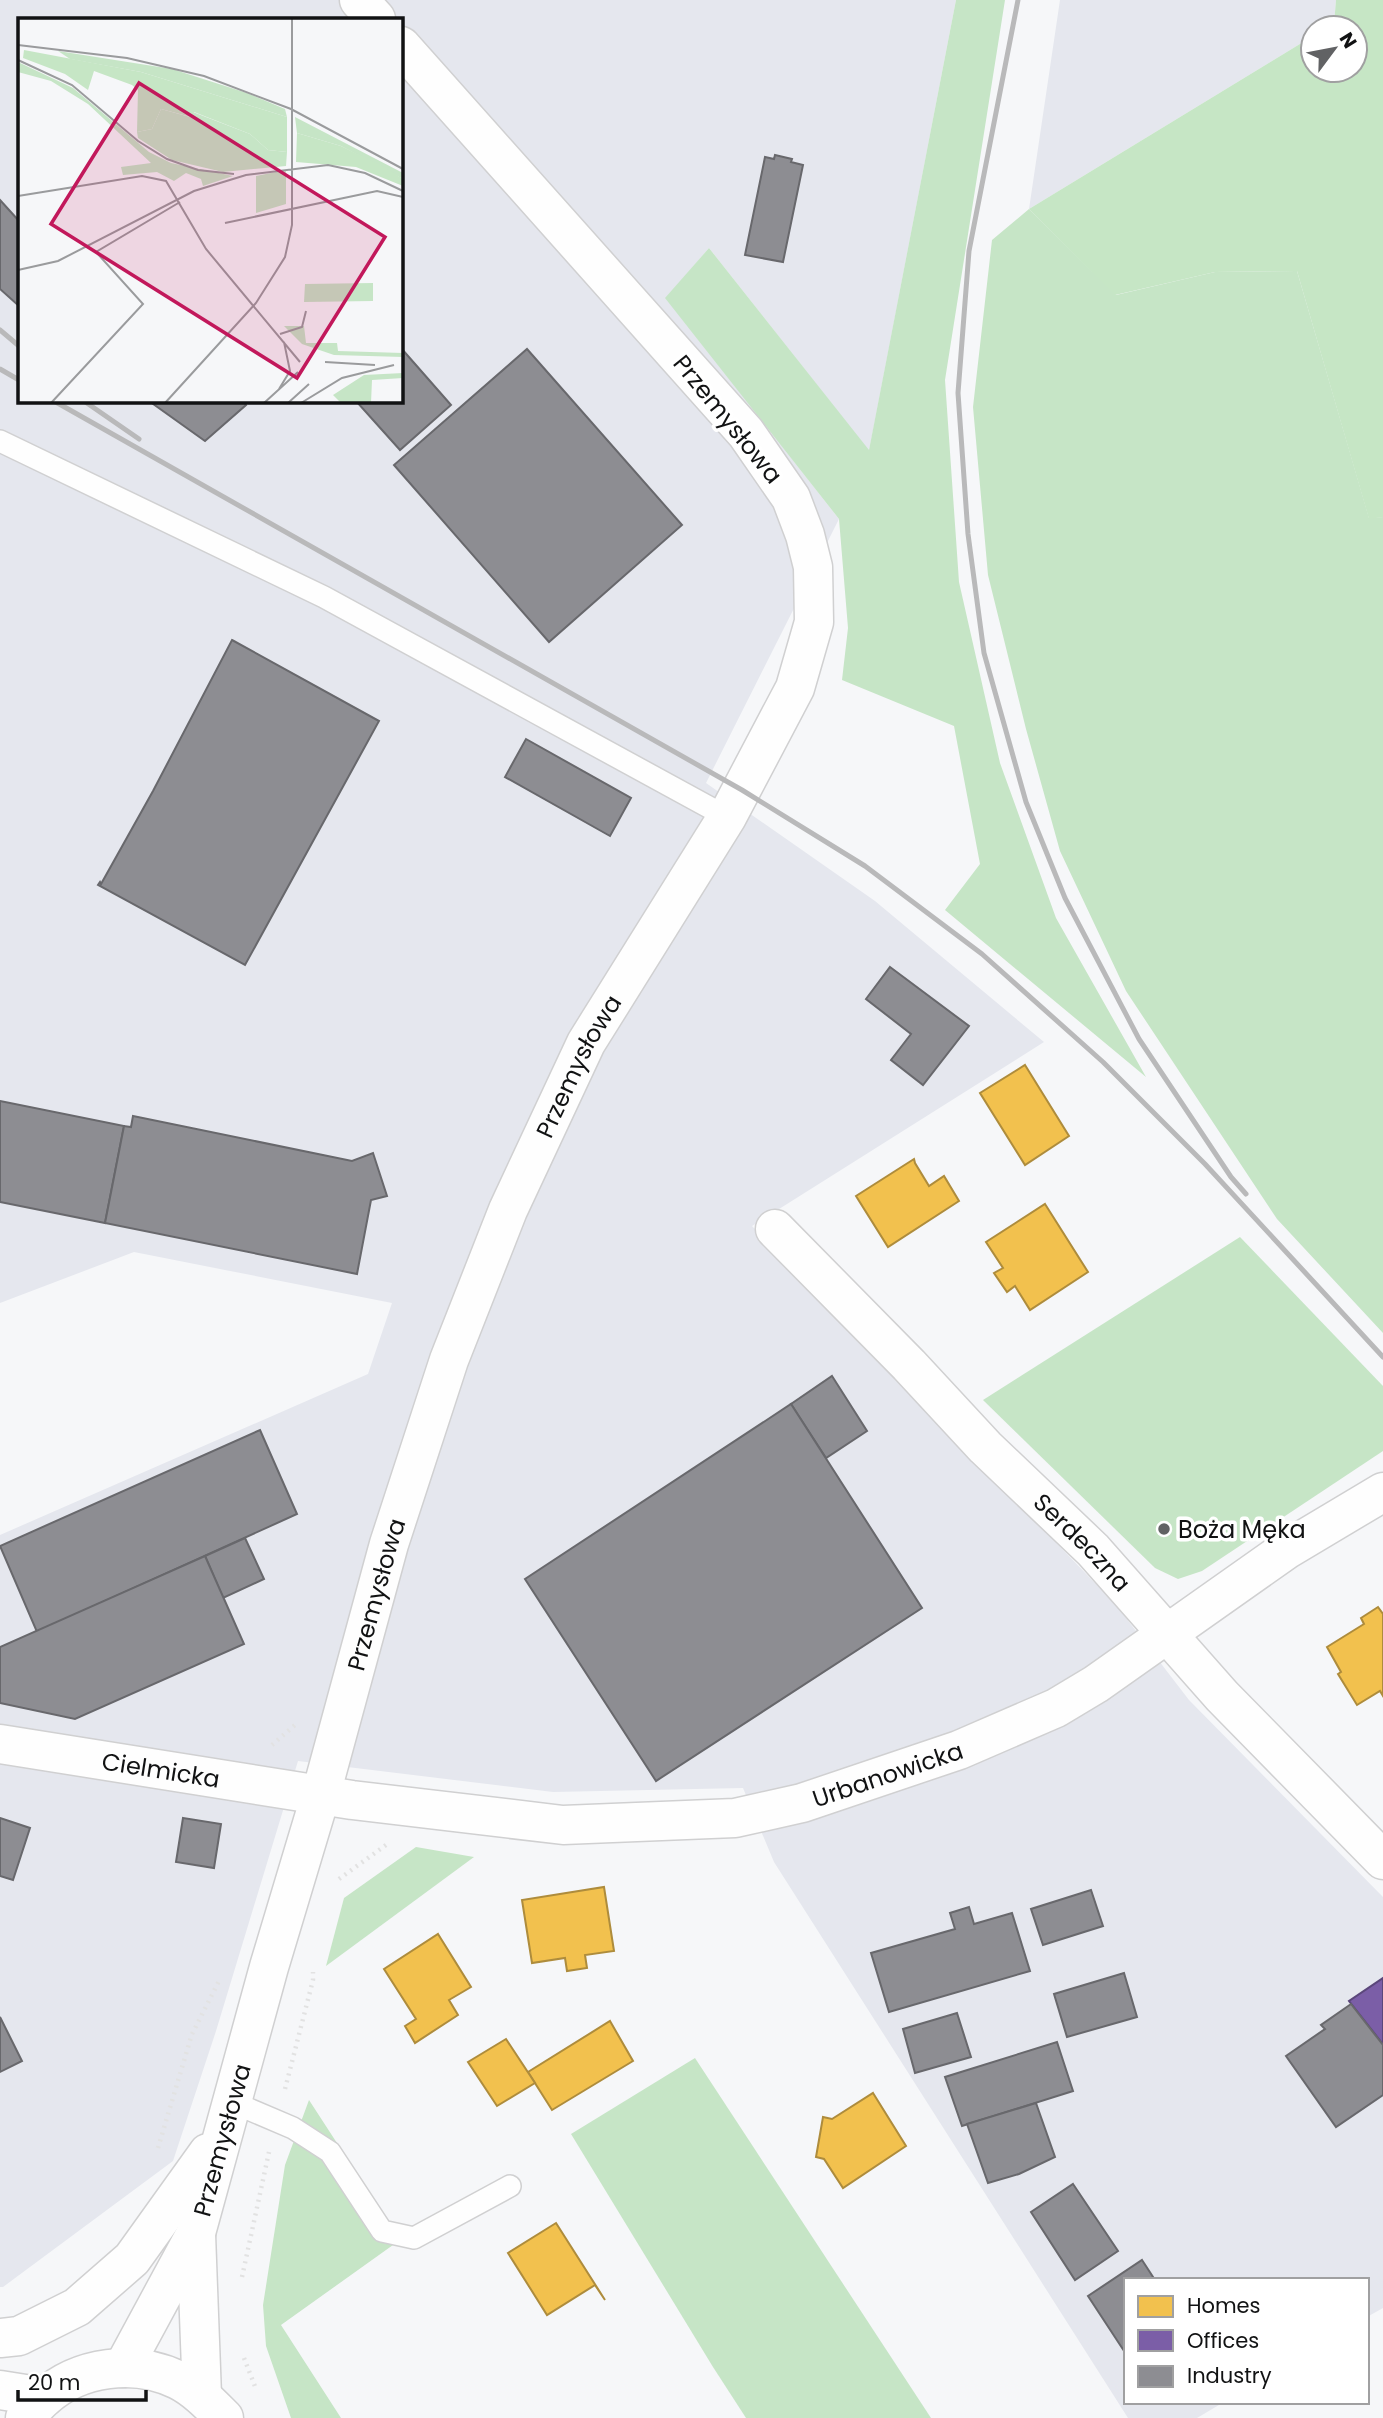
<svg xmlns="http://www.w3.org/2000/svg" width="1383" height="2418" font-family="Poppins,sans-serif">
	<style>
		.built { fill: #e5e7ee; fill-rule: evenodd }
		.green { fill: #c6e5c6 }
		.forest { fill: #c6e6c5 }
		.homes { fill: #f2c14e; stroke: #ae8c3c; stroke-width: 2 }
		.offices { fill: #7b5ea7; stroke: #5b477b; stroke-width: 2 }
		.industry { fill: #8d8d92; stroke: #68686c; stroke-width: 2 }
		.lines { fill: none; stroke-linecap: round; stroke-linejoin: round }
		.service-casing { stroke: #d0d0d1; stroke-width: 24 }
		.minor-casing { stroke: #d0d0d1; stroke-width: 41 }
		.tertiary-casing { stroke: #d0d0d1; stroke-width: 41 }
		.path { stroke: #e2e2e2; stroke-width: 4.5; stroke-dasharray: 2 5; stroke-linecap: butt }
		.service { stroke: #fefefe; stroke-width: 21 }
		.minor { stroke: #fefefe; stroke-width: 38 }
		.tertiary { stroke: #fefefe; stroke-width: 38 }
		.rail { stroke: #b9b9ba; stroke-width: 5 }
		.poi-dot { fill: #616264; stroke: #fff; stroke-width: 2.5 }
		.labels { text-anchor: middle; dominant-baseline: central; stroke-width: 7; stroke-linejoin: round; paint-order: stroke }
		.street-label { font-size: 24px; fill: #111213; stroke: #fff }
		.poi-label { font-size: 24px; fill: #111213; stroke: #fff; text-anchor: start }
		.inset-road { fill: none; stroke: #9a9b9d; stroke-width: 2 }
		.view { fill: #c2185b; fill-opacity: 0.15; stroke: #c2185b; stroke-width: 3.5 }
		.inset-edge { fill: none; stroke: #111213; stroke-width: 3.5 }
	</style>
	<rect width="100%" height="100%" fill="#f6f7f9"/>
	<g class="built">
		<path d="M0 0H956L869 451 709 248 666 298 839 519 706 783 875 901 1044 1042 752 1226 1116 1605 1189 1700 1383 1897V2308L1367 2317V2280H1126V2402H1224L1197 2418H1128L774 1862 743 1788 553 1792 298 1761 216 2031 173 2161 3 2287H0V1535L368 1374 392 1303 134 1252 0 1303ZM19 19H401V401H19Z"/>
		<polygon points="1060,0 1336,0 1334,24 1327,28 1313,28 1313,36 1029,209"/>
	</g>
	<g class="green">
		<polygon points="956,0 1005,0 945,380 959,582 1000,763 1056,918 1146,1077 945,910 980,864 954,726 842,680 848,628 839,519 665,298 709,248 869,450"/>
		<polygon points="1029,209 1116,295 1215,272 1297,271 1369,518 1383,517 1383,1333 1277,1219 1126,991 1060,851 1026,729 988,575 973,407 992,240"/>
		<polygon points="1240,1237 1383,1386 1383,1451 1202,1571 1178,1579 1155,1568 983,1400"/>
		<polygon points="416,1847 474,1857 326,1966 344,1898"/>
		<polygon points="695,2058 931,2418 746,2418 713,2367 571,2134"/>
		<polygon points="309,2100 400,2240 281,2325 341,2418 291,2418 266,2346 263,2305 285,2165"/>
	</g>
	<polygon class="forest" points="1336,0 1383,0 1383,517 1369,519 1297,271 1215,272 1115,295 1029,209 1313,36 1313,70 1355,70 1355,28 1327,28 1334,24"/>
	<g class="homes">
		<polygon points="1025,1065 1069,1136 1025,1165 980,1093"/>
		<polygon points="914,1159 915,1163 929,1186 944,1176 959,1201 888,1247 856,1196"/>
		<polygon points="1045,1204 1088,1272 1030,1310 1015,1286 1007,1292 994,1273 1003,1268 986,1242"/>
		<polygon points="1378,1607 1383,1614 1383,1696 1380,1691 1357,1705 1338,1674 1341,1672 1327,1647 1364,1624 1361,1618"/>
		<polygon points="604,1887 614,1951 585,1955 587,1968 567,1971 565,1958 532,1963 522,1900"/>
		<polygon points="438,1934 471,1987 449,2000 458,2015 415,2043 405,2026 416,2019 384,1969"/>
		<polygon points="610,2021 633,2061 552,2110 528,2072"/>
		<polygon points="506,2039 535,2083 497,2106 468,2062"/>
		<polygon points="873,2093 906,2146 843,2188 824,2159 816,2157 823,2117 832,2119"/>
		<polygon points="556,2223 605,2300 595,2285 547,2315 508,2253"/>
	</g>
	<polygon class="offices" points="1383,1978 1383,2042 1382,2043 1349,2001"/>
	<g class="industry">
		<polygon points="775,155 792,159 791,162 803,165 783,262 745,255 765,157 774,159"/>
		<polygon points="0,200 19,221 19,306 0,289"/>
		<polygon points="401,348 451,405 400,450 356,401 401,401"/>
		<polygon points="527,349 682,525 549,642 394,465"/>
		<polygon points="149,401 243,401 246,405 205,441"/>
		<polygon points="232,640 379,721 245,965 98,885 100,882 101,884 153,791"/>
		<polygon points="526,739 631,798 610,836 505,777"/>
		<polygon points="890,967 969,1026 923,1085 891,1060 911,1034 866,999"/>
		<polygon points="0,1101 124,1126 105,1223 0,1202"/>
		<polygon points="133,1116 352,1161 373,1153 387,1196 371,1200 357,1274 105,1223 124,1126 131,1127"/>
		<polygon points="832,1376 867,1431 826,1458 791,1404"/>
		<polygon points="791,1404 922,1608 656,1781 525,1579"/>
		<polygon points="260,1430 297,1514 37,1632 0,1546"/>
		<polygon points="245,1538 264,1579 223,1598 205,1556"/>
		<polygon points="205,1556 244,1644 75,1719 0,1703 0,1647"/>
		<polygon points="0,1818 30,1828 13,1880 0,1876"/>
		<polygon points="183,1818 221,1824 214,1868 176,1862"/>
		<polygon points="1091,1890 1103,1926 1043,1945 1031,1909"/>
		<polygon points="969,1907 974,1924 1012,1913 1030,1971 889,2012 871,1953 955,1929 950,1913"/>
		<polygon points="1124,1973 1137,2017 1067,2037 1054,1994"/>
		<polygon points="1351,2004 1383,2045 1383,2095 1336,2127 1286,2056 1325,2029 1321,2025"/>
		<polygon points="957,2013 971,2057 915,2073 903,2029"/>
		<polygon points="0,2017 22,2061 0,2072"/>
		<polygon points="1057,2042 1073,2091 962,2126 945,2077"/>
		<polygon points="1036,2103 1055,2157 1019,2174 988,2183 967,2124"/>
		<polygon points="1073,2184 1118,2251 1075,2280 1031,2212"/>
		<polygon points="1142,2260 1155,2280 1126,2280 1126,2354 1088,2296"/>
	</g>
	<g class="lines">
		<g class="service-casing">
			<g id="service">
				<polyline points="0,441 324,597 727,817"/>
				<polyline points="232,2102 293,2128 330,2152 382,2231 414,2238 510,2186"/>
			</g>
		</g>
		<g class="minor-casing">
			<g id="minor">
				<path id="s1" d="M775 1229 909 1365 985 1447 1093 1550 1222 1696 1383 1860"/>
				<path id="s2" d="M0 1744 352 1800 563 1825 735 1818 802 1803 959 1750 1056 1708 1096 1684 1286 1550 1383 1492"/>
			</g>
		</g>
		<g class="tertiary-casing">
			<g id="tertiary">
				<polyline points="359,0 376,19"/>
				<polyline points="196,2234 202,2396"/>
				<polyline points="0,2338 19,2336 77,2307 132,2259 208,2153"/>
				<path id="s3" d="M123 2368 196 2233 269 1967 321 1794 389 1544 449 1360 508 1210 586 1043 727 817 795 688 814 622 813 567 805 535 791 498 746 433 401 46"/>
				<polyline points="0,2390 44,2397"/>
				<path d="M25 2418C31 2411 37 2404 44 2398 79 2366 135 2359 178 2380 196 2389 210 2404 224 2418"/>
			</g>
		</g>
		<g class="path">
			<polyline points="272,1745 295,1725"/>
			<polyline points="339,1879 386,1845"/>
			<polyline points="285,2089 313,1980 313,1972"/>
			<polyline points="158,2148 192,2034 220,1979"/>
			<polyline points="242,2277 269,2152"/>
			<polyline points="244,2358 256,2389"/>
		</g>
		<use href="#service" class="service"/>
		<use href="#minor" class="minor"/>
		<use href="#tertiary" class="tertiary"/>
		<g class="rail">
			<polyline points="1018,0 969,251 958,393 968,534 984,653 1026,802 1065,898 1139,1039 1231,1177 1246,1194"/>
			<polyline points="0,330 19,346"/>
			<polyline points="0,369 19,380"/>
			<polyline points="54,401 742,790 865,866 982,954 1103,1062 1205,1164 1383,1357"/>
			<polyline points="84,401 139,439"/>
		</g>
	</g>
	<circle class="poi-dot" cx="1164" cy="1529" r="7"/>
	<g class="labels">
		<g class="street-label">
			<text transform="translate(728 419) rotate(51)">Przemysłowa</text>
			<text stroke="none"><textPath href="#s3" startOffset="1384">Przemysłowa</textPath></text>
			<text stroke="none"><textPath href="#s1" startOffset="439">Serdeczna</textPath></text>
			<text stroke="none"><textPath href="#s3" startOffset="817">Przemysłowa</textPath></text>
			<text stroke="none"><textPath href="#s2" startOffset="163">Cielmicka</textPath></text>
			<text stroke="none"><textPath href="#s2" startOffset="900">Urbanowicka</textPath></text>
			<text stroke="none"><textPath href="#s3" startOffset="250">Przemysłowa</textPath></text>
		</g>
		<g class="poi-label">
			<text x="1178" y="1529">Boża Męka</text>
		</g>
	</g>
	<g transform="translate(18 18)">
		<rect width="385" height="385" fill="#f6f7f9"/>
		<path d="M40 33 154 51 229 75 267 91 269 99 123 54 52 41ZM0 44 55 70 131 134 153 145 215 158 185 168 183 161 168 155 156 163 139 154 105 157 103 149 133 145 70 86 33 63 0 54ZM143 91 172 99 175 94 232 116 250 132 269 134 268 148 205 154 154 142 120 120 119 114 134 111ZM277 99 385 155V161L323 128 279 115ZM268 152V186L238 195V158ZM355 265V283L286 284 287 266ZM266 308H286L288 325H319L320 333 385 335V339L316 337 284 326ZM385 355V360L354 362 353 385H323L315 377 346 357Z" fill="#c6e5c6"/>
		<path d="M6 32 123 54 269 99V134L250 132 232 116 176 94 173 99 143 91 134 111 119 114 120 72 114 67 76 53 70 72 47 56 5 40ZM279 115 323 128 366 149 385 161V168L338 149 278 144Z" fill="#c6e6c5"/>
		<path class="inset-road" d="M0 27 109 40 186 58 273 91 385 151M0 42 54 67 120 123 149 141 180 152 216 156M0 178 124 158 148 163 188 231 282 344M207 205 359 173 385 179M0 252 40 243 176 173 228 157 310 147 347 155 385 173M262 316 284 309 288 293M307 344 357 347M261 371 272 353 266 324M33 385 125 286 78 234 162 184M147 385 238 285 267 239 274 207V0M246 385 280 354M270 385 291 366M283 385 324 360 376 347"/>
		<path class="view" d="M121 65 367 219 279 360 33 206Z"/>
		<rect width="385" height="385" class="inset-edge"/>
	</g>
	<rect x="1124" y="2278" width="245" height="126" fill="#ffffff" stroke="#a0a0a1" stroke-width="2"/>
	<rect x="1138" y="2296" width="35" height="21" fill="#f2c14e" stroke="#a0a0a1" stroke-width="2"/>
	<text x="1187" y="2313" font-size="21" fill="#111213">Homes</text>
	<rect x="1138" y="2330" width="35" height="21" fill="#7b5ea7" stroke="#a0a0a1" stroke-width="2"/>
	<text x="1187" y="2348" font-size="21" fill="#111213">Offices</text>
	<rect x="1138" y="2366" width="35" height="21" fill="#8d8d92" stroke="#a0a0a1" stroke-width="2"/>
	<text x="1187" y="2383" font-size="21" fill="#111213">Industry</text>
	<g transform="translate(1334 49) rotate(58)"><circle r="33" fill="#ffffff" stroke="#a0a0a1" stroke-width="2"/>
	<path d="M0-5L12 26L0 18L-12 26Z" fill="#616264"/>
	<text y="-10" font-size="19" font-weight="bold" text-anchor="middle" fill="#111213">N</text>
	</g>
	<path d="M18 2390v10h128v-10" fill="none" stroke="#111213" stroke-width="3.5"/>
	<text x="28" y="2390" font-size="21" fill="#111213" stroke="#ffffff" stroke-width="5" paint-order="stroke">20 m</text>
</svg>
